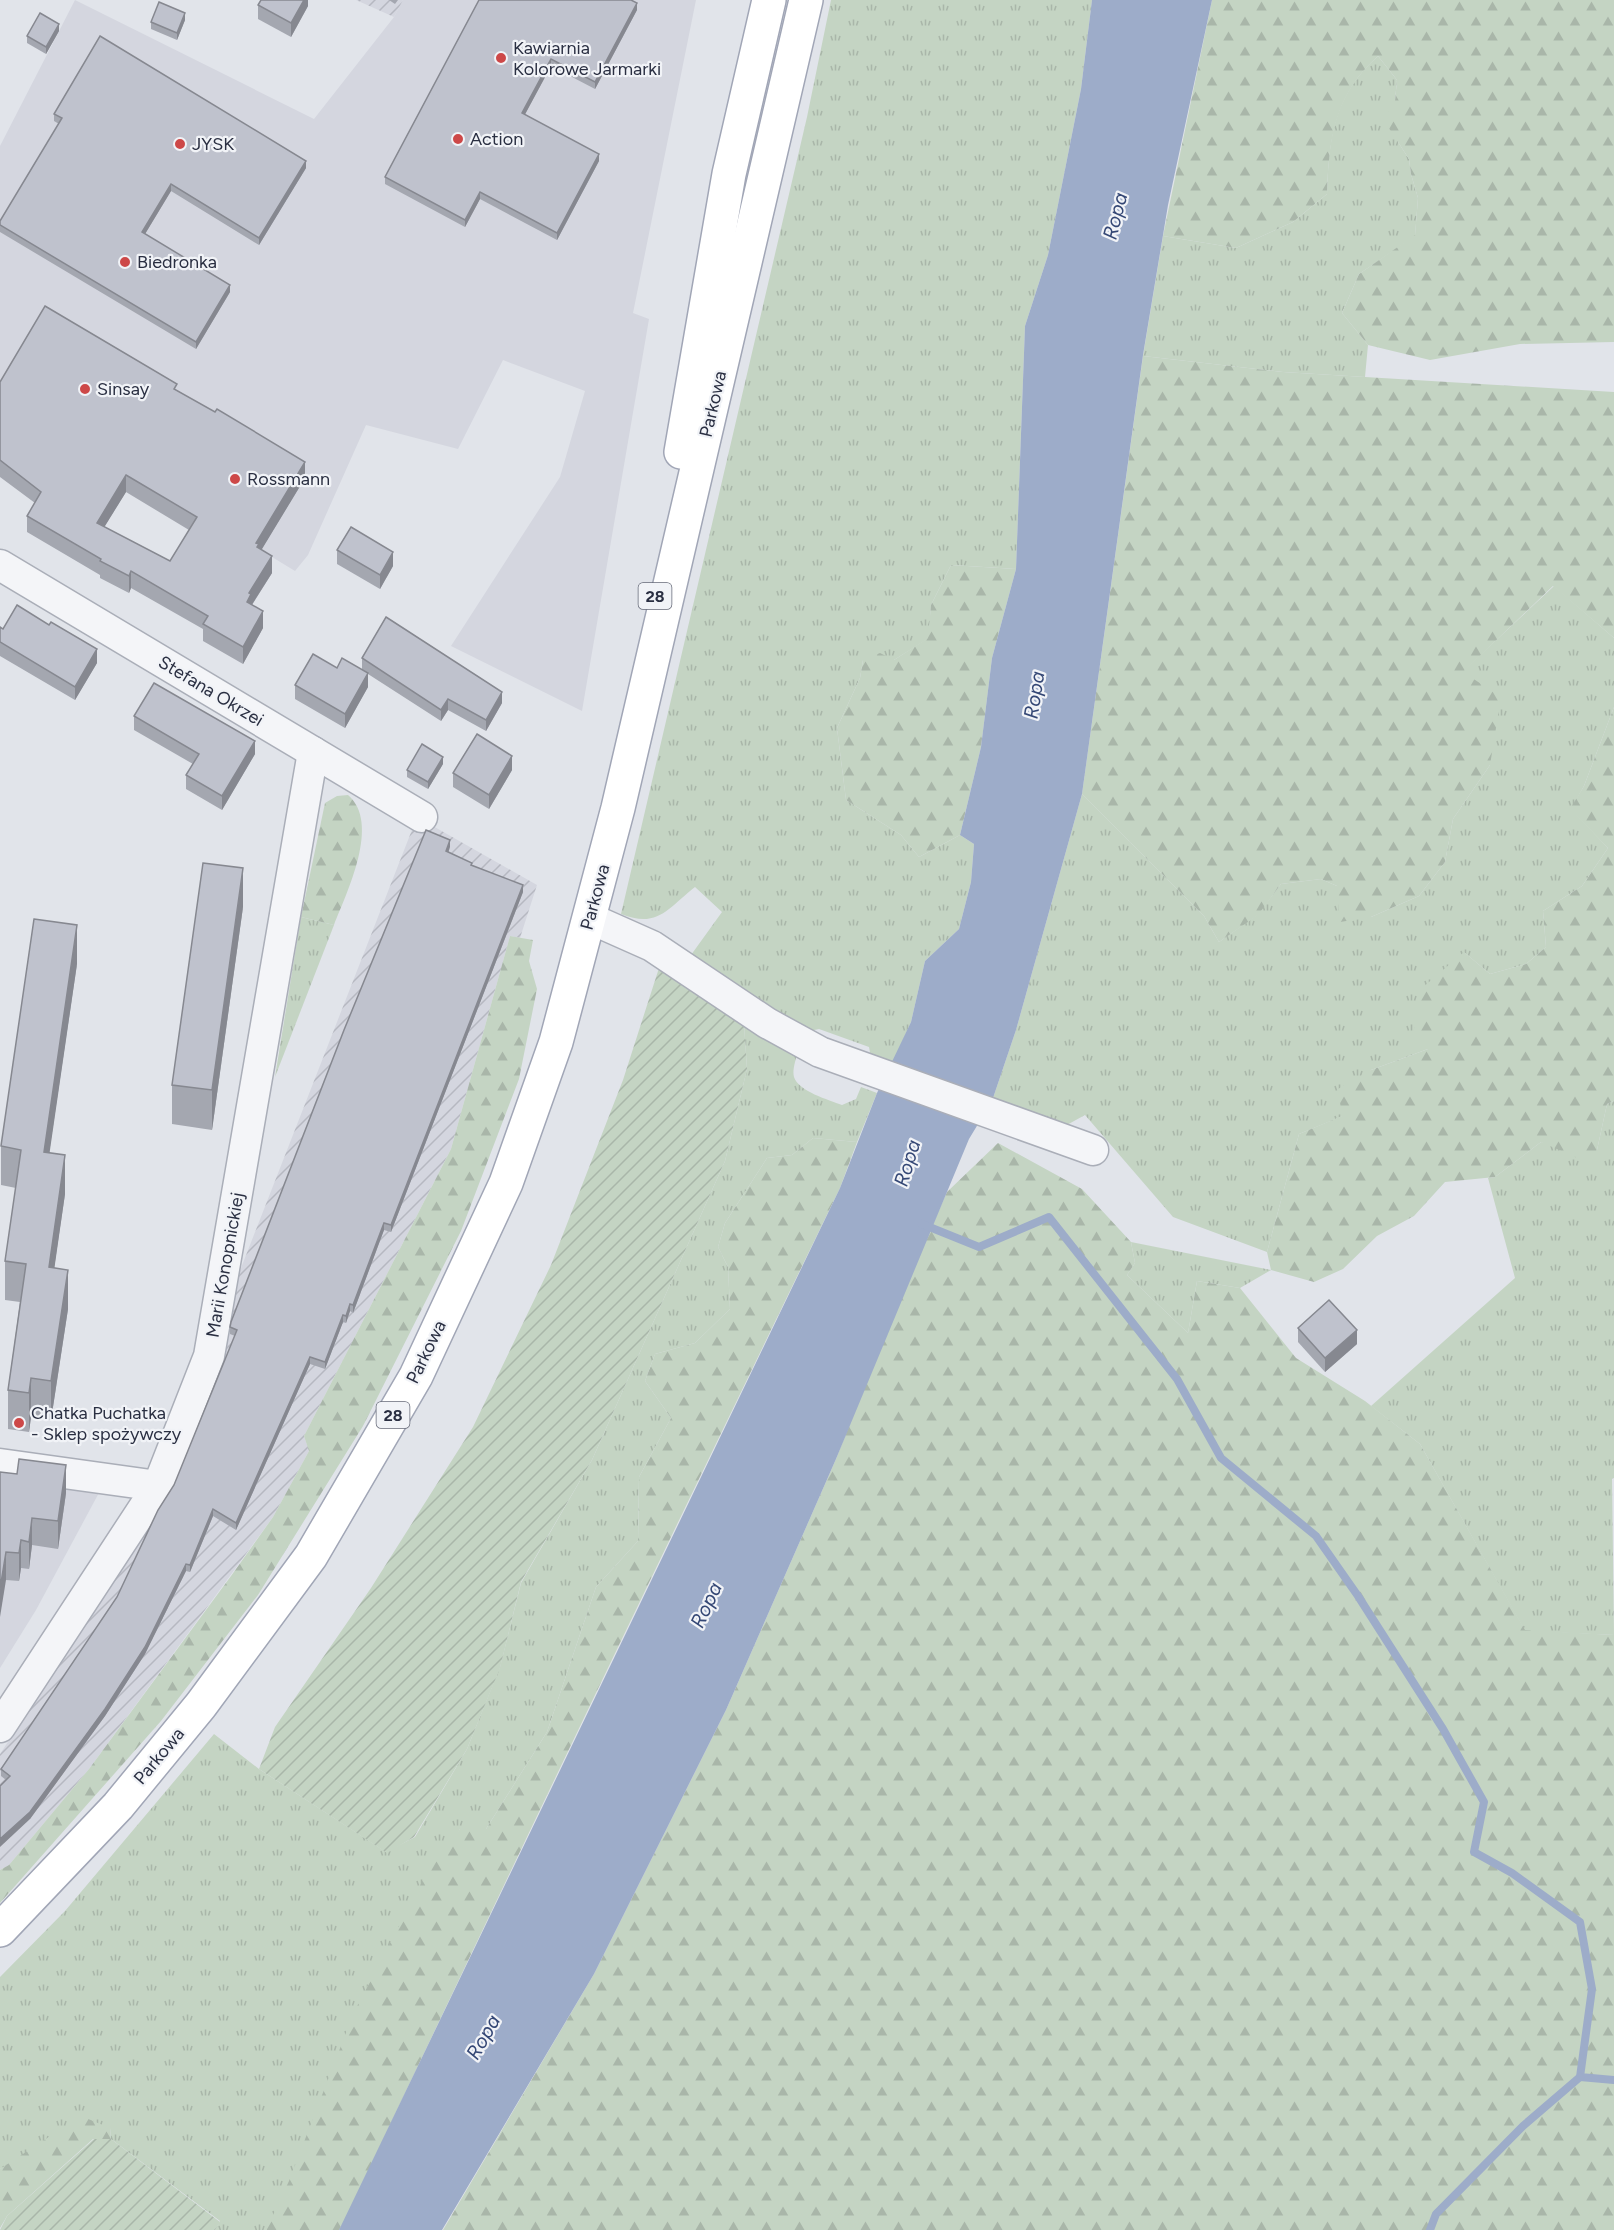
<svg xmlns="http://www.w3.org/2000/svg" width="1614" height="2230" font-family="Figtree,sans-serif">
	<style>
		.built { fill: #d4d6df }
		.industrial { fill: url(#industrial-furrows) }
		.grass { fill: url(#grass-tufts) }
		.forest { fill: url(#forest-firs) }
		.garden { fill: url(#garden-furrows) }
		.water { fill: #9dacc9 }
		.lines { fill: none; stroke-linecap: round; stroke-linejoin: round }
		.stream { stroke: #9dacc9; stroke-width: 8 }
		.minor-casing { stroke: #aaaeb8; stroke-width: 33 }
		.primary-casing { stroke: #a1a6b6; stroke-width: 36 }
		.minor { stroke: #f4f5f8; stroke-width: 30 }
		.primary { stroke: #fff; stroke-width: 33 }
		.wall { fill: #a4a7b0; fill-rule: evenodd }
		.shaded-wall { fill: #868890 }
		.building { fill: #bfc2cd; stroke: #868890; stroke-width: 1.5; fill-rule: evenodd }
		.poi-dot { fill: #cd4848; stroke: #f1f3f7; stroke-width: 2 }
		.labels { text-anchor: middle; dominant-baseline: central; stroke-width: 4.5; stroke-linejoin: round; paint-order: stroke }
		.shield { fill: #f1f3f7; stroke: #666a78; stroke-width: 1.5 }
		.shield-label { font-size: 16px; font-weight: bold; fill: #2a2f42 }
		.poi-label { font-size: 18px; fill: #2a2f42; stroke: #f1f3f7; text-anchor: start }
		.street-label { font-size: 18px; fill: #2a2f42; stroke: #f1f3f7 }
		.water-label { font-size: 20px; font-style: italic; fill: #344775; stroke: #f1f3f7 }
	</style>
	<defs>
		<pattern id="industrial-furrows" width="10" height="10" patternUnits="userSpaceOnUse" patternTransform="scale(1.5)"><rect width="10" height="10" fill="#d4d6df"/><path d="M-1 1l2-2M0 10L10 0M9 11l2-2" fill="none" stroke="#b6b8c1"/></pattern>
		<pattern id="grass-tufts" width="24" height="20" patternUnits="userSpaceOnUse" patternTransform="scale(1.5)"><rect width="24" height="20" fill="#c4d4c3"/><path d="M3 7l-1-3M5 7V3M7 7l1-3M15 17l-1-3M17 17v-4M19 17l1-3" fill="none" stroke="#a9b6a9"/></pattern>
		<pattern id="forest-firs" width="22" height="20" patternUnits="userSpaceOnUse" patternTransform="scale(1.5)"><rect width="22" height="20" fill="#c4d4c3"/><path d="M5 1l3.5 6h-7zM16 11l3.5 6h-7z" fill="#a9b6a9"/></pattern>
		<pattern id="garden-furrows" width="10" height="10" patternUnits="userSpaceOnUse" patternTransform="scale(1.5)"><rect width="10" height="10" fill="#c4d4c3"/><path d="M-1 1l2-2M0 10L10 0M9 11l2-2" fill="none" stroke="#a9b6a9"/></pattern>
	</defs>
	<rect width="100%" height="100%" fill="#e1e4ea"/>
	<g class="built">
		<polygon points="75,0 314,119 394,17 403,0 696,0 633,313 649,319 582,711 451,646 560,477 585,391 503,360 458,449 366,425 308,555 295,571 0,391 0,146"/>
		<polygon points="0,1475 101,1489 36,1610 0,1668"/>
	</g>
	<g class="industrial">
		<polygon points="356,0 403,0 394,17"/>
		<polygon points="417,817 537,885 520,938 510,936 451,1149 304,1436 309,1451 273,1517 89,1769 9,1865 0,1870 0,1754 113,1581 218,1327"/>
	</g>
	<g class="grass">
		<path d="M831 0H1092L1081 89 1048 255 1025 326 1016 569 951 565 931 605 929 638 894 660H863L860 678 837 728 846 800 901 835 919 857 960 835 974 844 971 882 959 929 925 961 911 1022 891 1067 871 1058 869 1047 819 1029 805 1032 691 955 722 912 695 887C668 908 658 929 621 914L807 117Z"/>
		<path d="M1378 56 1397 80 1395 101 1398 142 1409 159 1411 174 1418 198 1415 236 1359 274 1342 313 1368 345 1365 377 1283 372 1143 356 1163 236 1236 248 1293 222 1327 194C1329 138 1333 96 1378 56Z"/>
		<polygon points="1554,586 1614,638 1614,707 1584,786 1571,809 1608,848 1582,886 1543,911 1546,947 1526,964 1490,974 1465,953 1428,1049 1371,1070 1343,1116 1299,1134 1267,1252 1173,1217 1085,1115 1065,1126 992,1101 1016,1030 1082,794 1204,916 1219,942 1257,915 1281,884 1321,879 1337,886 1371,917 1419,896 1445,862 1453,819 1490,765 1462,672"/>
		<polygon points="301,917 334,925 275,1077"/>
		<path d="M744 1024 797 1053C796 1060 792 1070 794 1077 798 1091 829 1100 842 1105L856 1099 861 1087 877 1093 857 1142 813 1138 792 1155 767 1158 725 1223 718 1247 728 1267 730 1309 695 1343 655 1354 645 1381 671 1418 639 1477 638 1541 596 1587 547 1732 486 1829H460L269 2227 266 2230H215L220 2221 111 2139 110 2128 0 2169V1977L65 1911 214 1734 259 1769 386 1852 415 1837 467 1749 500 1667 521 1583 592 1460 725 1161 747 1069Z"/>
		<polygon points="1614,1101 1614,1478 1612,1479 1614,1635 1525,1631 1420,1444 1371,1406 1515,1278 1488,1178 1495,1177 1541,1142 1597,1150 1607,1104"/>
		<polygon points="1131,1242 1271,1270 1240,1288 1197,1281 1188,1333 1127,1275 1135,1263"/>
	</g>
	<g class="forest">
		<path d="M1212 0H1614V342L1520 344 1430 360 1368 345 1342 313 1359 274 1415 235 1418 198 1411 174 1409 159 1383 119 1395 101 1397 80 1378 56C1334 95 1329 140 1327 194L1293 222 1236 248 1163 236Z"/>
		<polygon points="1143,356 1283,372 1614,392 1614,638 1553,586 1463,672 1501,697 1490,765 1453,819 1445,862 1419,896 1371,917 1340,922 1337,886 1321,879 1281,884 1258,915 1219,942 1204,916 1082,794"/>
		<polygon points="951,565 1016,569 992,658 981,747 960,835 919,857 901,835 846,800 837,728 860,678 863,660 880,653 894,660 928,638 931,605"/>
		<polygon points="1614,707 1614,1101 1607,1104 1597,1150 1584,1161 1541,1142 1495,1177 1445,1182 1414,1216 1377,1236 1343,1269 1314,1282 1271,1270 1267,1252 1299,1134 1342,1116 1338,1089 1371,1070 1428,1049 1413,1034 1422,988 1464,952 1490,974 1526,964 1546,947 1543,911 1582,886 1608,848 1570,809 1584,786"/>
		<path d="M348 795C381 823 347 892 334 925L301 917 325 803 337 796Z"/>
		<polygon points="510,936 533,940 529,961 537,989 519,1079 461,1231 363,1426 258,1595 161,1721 0,1903 0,1870 9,1865 89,1769 231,1576 273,1517 309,1451 304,1436 451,1149"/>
		<path d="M813 1138 857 1142 840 1188C673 1531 508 1875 345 2220L339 2230H266L289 2181 354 2012 424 1878 460 1829H486L547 1732 596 1587 638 1541 639 1477 671 1418 645 1381 655 1354 695 1343 730 1309 728 1267 718 1247 725 1223 767 1158 792 1155Z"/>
		<polygon points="998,1143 1082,1189 1131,1242 1135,1263 1127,1275 1188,1333 1197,1281 1240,1288 1296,1358 1365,1401 1420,1444 1525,1630 1614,1635 1614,2230 443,2230 594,1974 726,1710 836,1459 893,1315 947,1192"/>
		<polygon points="81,2116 110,2128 111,2139 93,2139 7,2216 0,2228 0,2169"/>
	</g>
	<g class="garden">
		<polygon points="659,968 744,1024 747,1069 725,1161 592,1460 521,1582 500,1668 467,1749 414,1837 387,1853 259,1769 275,1727 371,1588 473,1427 551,1265 623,1080"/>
		<polygon points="94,2139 111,2139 220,2222 215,2230 0,2230 7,2216"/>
	</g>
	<polygon class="water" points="1092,0 1212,0 1168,205 1143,355 1082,794 1016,1030 992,1101 969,1139 836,1459 726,1710 594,1974 442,2230 339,2230 840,1188 877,1093 911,1022 925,961 959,929 971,882 974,844 960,835 981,747 992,658 1016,569 1025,326 1048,255 1081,89"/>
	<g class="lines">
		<g class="stream">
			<polyline points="922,1224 979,1247 1049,1217 1177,1379 1221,1458 1316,1536 1358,1596 1443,1729 1484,1802 1474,1852 1512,1873 1580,1922 1592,1989 1580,2077 1614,2080"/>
			<polyline points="1430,2230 1436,2214 1523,2126 1580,2077"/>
		</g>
		<g class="minor-casing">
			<g id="minor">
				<polyline points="0,565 422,817"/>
				<polyline points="589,918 652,946 767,1023 820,1052 1093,1150"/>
				<polyline points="0,1464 158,1486"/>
				<polyline points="0,1727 158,1486 209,1356 313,752"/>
			</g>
		</g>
		<g class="primary-casing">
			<g id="primary">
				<polyline points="681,452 729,174 769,0"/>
				<polyline points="0,1930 118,1806 201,1705 311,1556 416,1376 506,1183 556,1042 618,808 806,0"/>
			</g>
		</g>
		<use href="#minor" class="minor"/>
		<use href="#primary" class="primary"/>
	</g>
	<g class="wall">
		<polygon points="308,0 308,6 291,37 258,19 258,5"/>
		<polygon points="389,0 398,0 395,4"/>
		<polygon points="479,0 637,10 595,89 551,66 525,114 599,161 557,240 480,199 465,227 385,184 385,177"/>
		<polygon points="185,20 177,40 151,29 151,22"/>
		<polygon points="59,31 46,54 27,43 27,36"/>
		<polygon points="54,114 306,168 259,245 171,191 145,234 230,292 196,349 0,232 0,221 59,124 54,121"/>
		<path d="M0 382 177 390 305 478 261 550 272 573 252 605 263 628 243 664 203 641V629L131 588 129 593 100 578V575L27 532V516L35 503 0 477ZM126 492 189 530 170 561 104 527Z"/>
		<polygon points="337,550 393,566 380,589 337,564"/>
		<polygon points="0,627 3,629 97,663 75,700 0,656"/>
		<polygon points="362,658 502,703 486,731 448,710 441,721 368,674 368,687 345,728 295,699 295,685 337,668 362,669"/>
		<polygon points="134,716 255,754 222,810 186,789 186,775 193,764 134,730"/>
		<polygon points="443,764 428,789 407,777 407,770"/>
		<polygon points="512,770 489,809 453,787 453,773"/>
		<polygon points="450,847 448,853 523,892 391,1232 384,1230 353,1313 350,1311 346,1323 343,1322 325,1369 310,1364 236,1530 213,1516 190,1572 186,1571 145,1654 105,1716 30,1819 6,1780 1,1776 1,1769 117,1597 174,1485 235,1336 230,1334 230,1327"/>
		<polygon points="243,907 212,1130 172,1124 172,1085"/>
		<polygon points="77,964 49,1153 65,1194 54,1268 68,1309 51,1420 31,1417 29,1432 8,1429 8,1390 20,1302 5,1300 5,1261 16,1188 1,1185 1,1146"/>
		<polygon points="1298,1328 1357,1344 1325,1372 1298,1342"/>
		<polygon points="0,1472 66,1493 58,1549 32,1545 29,1569 21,1568 19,1581 6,1580"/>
	</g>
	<g class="shaded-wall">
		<polygon points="304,0 308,0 308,6 291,37 291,23"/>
		<polygon points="637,3 637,10 595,89 595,82"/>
		<polygon points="185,13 185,20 177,40 177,33"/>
		<polygon points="59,24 59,31 46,54 46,47"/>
		<polygon points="551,59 551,66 522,120 522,113"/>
		<polygon points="599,154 599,161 557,240 557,233"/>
		<polygon points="306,161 306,168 259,245 259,238"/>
		<polygon points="171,184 171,191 142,239 142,232"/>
		<polygon points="480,192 480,199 465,227 465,220"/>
		<polygon points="230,285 230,292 196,349 196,342"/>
		<polygon points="305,462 305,478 259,554 256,543"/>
		<polygon points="126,475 126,492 97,539 97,523"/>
		<polygon points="393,552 393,566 380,589 380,575"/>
		<polygon points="272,556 272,573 251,606 247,602 249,593"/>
		<polygon points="131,571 131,588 129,593 129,576"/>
		<polygon points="263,611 263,628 243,664 243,647"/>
		<polygon points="97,649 97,663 75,700 75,687"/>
		<polygon points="368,673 368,687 345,728 345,714"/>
		<polygon points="502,692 502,703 486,731 486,720"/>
		<polygon points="448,699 448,710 441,721 441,710"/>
		<polygon points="255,741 255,754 222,810 222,796"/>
		<polygon points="512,756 512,770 489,809 489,795"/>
		<polygon points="443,757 443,764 428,789 428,782"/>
		<polygon points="450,840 450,847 446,859 446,851"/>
		<polygon points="243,868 243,907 212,1130 212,1090"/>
		<polygon points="523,885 523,892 391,1232 391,1225"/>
		<polygon points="77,925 77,964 44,1191 44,1152"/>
		<polygon points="65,1155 65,1194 49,1306 49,1267"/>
		<polygon points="384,1223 384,1230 353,1313 353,1305"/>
		<polygon points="68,1270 68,1309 51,1420 51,1381"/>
		<polygon points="350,1304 350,1311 346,1323 346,1316"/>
		<polygon points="343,1315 343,1322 325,1369 325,1362"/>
		<polygon points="1357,1330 1357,1344 1325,1372 1325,1358"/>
		<polygon points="310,1357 310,1364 236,1530 236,1523"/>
		<polygon points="31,1378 31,1417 29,1432 29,1393"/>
		<polygon points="66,1465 66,1493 58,1549 58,1521"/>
		<polygon points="213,1509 213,1516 190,1572 190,1565"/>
		<polygon points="32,1518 32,1545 29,1569 29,1542"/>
		<polygon points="21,1540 21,1568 19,1581 19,1553"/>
		<polygon points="6,1552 6,1580 0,1617 0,1589"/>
		<polygon points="186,1564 186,1571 145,1654 105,1716 30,1819 0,1847 0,1839"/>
	</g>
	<g class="building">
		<polygon points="261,0 304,0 291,23 258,5"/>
		<polygon points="479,0 631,0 637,3 595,82 551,59 522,113 599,154 557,233 480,192 465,220 385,177"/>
		<polygon points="159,2 185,13 177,33 151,22"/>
		<polygon points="40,13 59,24 46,47 27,36"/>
		<polygon points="100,36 306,161 259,238 171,184 142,232 230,285 196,342 0,225 0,221 62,118 54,114"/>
		<path d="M45 306 177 384 174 389 215 412 217 409 305 462 256 543 259 544 257 547 272 556 249 593 251 594 247 602 263 611 243 647 203 624 208 616 131 571 129 576 100 561 101 559 27 516 41 492 0 460V382ZM126 475 197 517 170 561 97 523Z"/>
		<polygon points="351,527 393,552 380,575 337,550"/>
		<polygon points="17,605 49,625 51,622 97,649 75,687 0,642 0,627 3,629"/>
		<polygon points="386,617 502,692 486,720 448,699 441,710 362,658"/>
		<polygon points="313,654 337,668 342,658 368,673 345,714 295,685"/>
		<polygon points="154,683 255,741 222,796 186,775 199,754 134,716"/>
		<polygon points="477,734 512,756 489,795 453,773"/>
		<polygon points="422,744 443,757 428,782 407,770"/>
		<polygon points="426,830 450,840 446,851 472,863 471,865 523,885 391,1225 384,1223 353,1305 350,1304 346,1316 343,1315 325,1362 310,1357 236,1523 213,1509 190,1565 186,1564 145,1647 105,1709 30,1812 0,1839 0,1786 10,1776 1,1769 117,1597 158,1510 174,1485 237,1330 230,1327 231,1322 344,1030"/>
		<polygon points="203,863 243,868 212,1090 172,1085"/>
		<polygon points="34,919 77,925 44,1152 65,1155 49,1267 68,1270 51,1381 31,1378 29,1393 8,1390 26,1264 5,1261 21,1150 1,1146"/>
		<polygon points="1329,1300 1357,1330 1325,1358 1298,1328"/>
		<polygon points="19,1459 66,1465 58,1521 32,1518 29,1542 21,1540 19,1553 6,1552 0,1589 0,1472 17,1474"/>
	</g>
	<g class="poi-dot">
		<circle cx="501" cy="58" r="6"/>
		<circle cx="458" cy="139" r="6"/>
		<circle cx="180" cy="144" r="6"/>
		<circle cx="125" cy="262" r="6"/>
		<circle cx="85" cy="389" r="6"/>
		<circle cx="235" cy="479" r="6"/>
		<circle cx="19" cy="1423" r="6"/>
	</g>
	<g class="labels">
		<g class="shield">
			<rect x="638.5" y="583" width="33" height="26" rx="4.5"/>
			<rect x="376.5" y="1402" width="33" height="26" rx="4.5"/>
		</g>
		<g class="shield-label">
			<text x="655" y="596">28</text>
			<text x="393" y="1415">28</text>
		</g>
		<g class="poi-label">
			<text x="513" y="48">Kawiarnia<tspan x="513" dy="21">Kolorowe Jarmarki</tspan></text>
			<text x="470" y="139">Action</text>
			<text x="192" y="144">JYSK</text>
			<text x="137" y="262">Biedronka</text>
			<text x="97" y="389">Sinsay</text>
			<text x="247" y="479">Rossmann</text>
			<text x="31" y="1413">Chatka Puchatka<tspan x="31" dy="21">- Sklep spożywczy</tspan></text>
		</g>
		<g class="street-label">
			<text transform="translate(713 404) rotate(-77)">Parkowa</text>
			<text transform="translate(211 691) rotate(31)">Stefana Okrzei</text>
			<text transform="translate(595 897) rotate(-75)">Parkowa</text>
			<text transform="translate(225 1265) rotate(-80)">Marii Konopnickiej</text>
			<text transform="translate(426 1352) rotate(-64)">Parkowa</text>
			<text transform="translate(159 1756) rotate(-50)">Parkowa</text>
		</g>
		<g class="water-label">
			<text transform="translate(1115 216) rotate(-76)">Ropa</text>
			<text transform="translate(1034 695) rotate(-81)">Ropa</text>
			<text transform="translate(907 1163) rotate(-73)">Ropa</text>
			<text transform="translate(706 1605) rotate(-65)">Ropa</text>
			<text transform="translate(483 2037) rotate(-60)">Ropa</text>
		</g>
	</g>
</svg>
